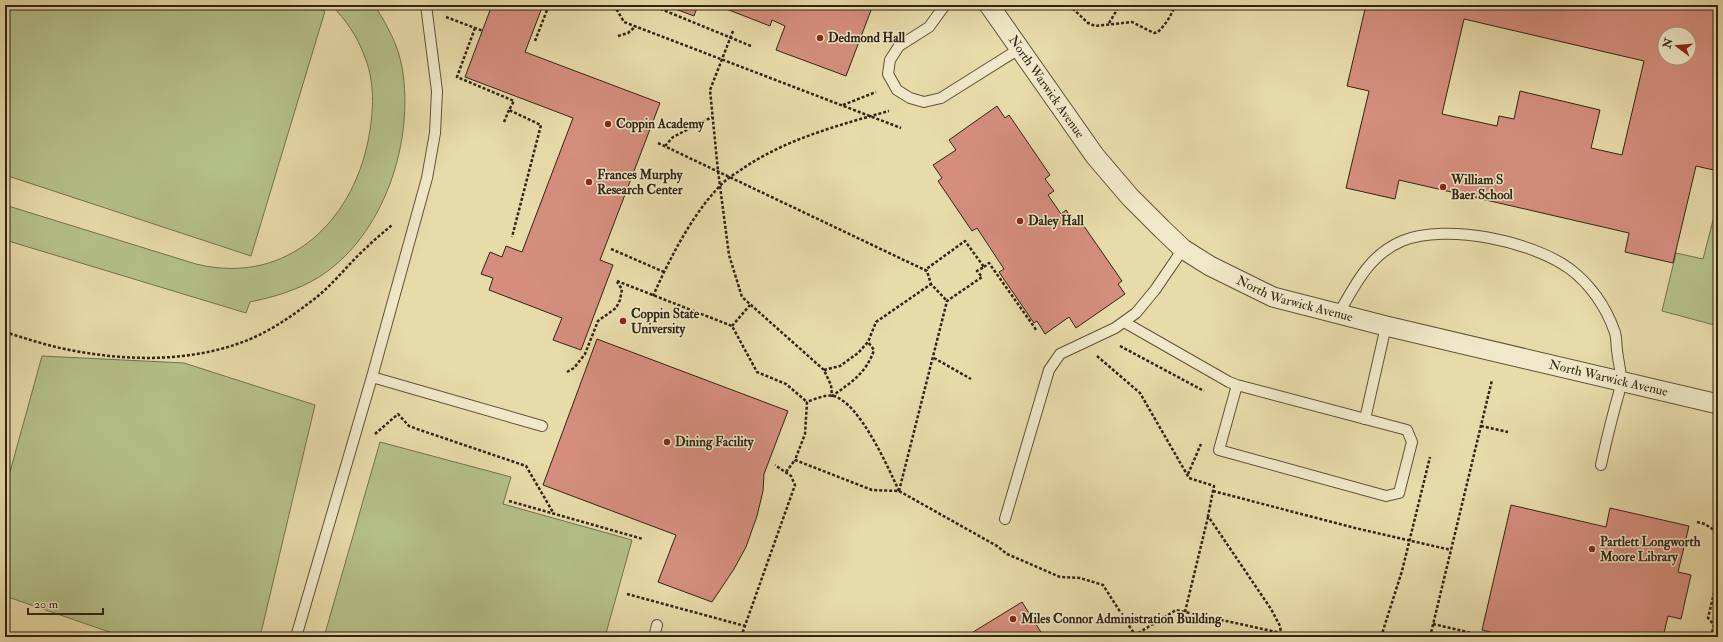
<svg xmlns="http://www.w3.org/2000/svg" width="1723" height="642" font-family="'IM FELL Double Pica',serif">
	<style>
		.green { fill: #b5c089; stroke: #73724e }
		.building { fill: #d58e7e; stroke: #312412; fill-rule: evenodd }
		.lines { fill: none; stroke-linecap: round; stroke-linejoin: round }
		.service-casing { stroke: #5f5238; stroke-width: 12 }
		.minor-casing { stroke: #5f5238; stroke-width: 21 }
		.path { stroke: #312412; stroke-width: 2.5; stroke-dasharray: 3 2; stroke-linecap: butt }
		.service { stroke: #f0e8c8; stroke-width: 10 }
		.minor { stroke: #f0e8c8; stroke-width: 19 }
		.poi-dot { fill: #8f2418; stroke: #f0e8c8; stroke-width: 1.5 }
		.labels { text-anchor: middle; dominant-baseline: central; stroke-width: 3; stroke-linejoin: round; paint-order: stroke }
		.poi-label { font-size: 13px; font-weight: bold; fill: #312412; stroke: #f0e8c8; text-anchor: start }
		.street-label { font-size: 13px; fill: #312412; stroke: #f0e8c8 }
	</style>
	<rect width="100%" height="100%" fill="#e8dbaa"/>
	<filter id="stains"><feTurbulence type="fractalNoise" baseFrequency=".005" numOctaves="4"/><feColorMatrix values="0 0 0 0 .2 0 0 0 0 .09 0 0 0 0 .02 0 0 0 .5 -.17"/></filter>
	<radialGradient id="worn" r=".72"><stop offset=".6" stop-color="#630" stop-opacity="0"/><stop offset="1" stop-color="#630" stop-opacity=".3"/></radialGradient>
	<g class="green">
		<polygon points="5,5 304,5 325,11 251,256 5,175"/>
		<path d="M331 5H374L375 6C387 25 398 45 402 67 415 141 384 236 319 277 298 290 274 297 250 302L246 313 5 240V205L196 264C289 287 357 218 370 130 374 105 374 78 364 55 357 36 346 20 331 5Z"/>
		<polygon points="1718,201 1718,326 1662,311 1676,253 1703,259"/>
		<polygon points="42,356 184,363 315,405 260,637 124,637 5,596 5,490"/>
		<polygon points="380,442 511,477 503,504 632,540 605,637 324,637"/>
	</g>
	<g class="building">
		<polygon points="492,5 543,5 525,52 660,103 600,260 613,265 581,350 553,340 562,318 489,290 493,278 481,274 490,252 502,257 506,246 522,252 573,118 465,77"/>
		<polygon points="665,5 698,5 694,16"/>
		<polygon points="716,5 873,5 846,76 776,50 785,26 772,20 770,26"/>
		<path d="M1366 5H1718V171L1696 166 1673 263 1625 252 1629 233 1399 180 1395 199 1346 188 1369 91 1347 86ZM1464 19 1644 61 1622 155 1591 148 1600 110 1520 91 1514 119 1499 116 1497 126 1442 114ZM1665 34H1689V58H1665Z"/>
		<polygon points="997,106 1005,118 1009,115 1050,175 1045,179 1054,191 1048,195 1061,214 1066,210 1075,223 1079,219 1122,281 1118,284 1125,294 1076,328 1069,317 1045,334 1037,321 1034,323 999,272 1004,269 977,228 972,231 938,181 942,178 933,165 956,150 949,140"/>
		<polygon points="597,339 788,411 764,474 763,491 757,516 746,547 734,569 712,602 658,582 676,535 543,485"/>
		<polygon points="1511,505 1606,527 1610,508 1689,526 1678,572 1691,575 1681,619 1668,616 1663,637 1510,637 1482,630"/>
		<polygon points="1022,602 1044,637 965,637"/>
	</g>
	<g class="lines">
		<g class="service-casing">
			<g id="service">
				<polyline points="945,5 929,27 899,46 890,60 888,74 897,90 910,98 924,102 941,98 1019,49"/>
				<path d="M1338 315C1355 285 1369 255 1402 241 1447 223 1532 241 1570 269 1590 284 1606 307 1614 330 1617 336 1616 344 1617 350 1618 360 1621 371 1621 380 1621 389 1617 399 1615 407 1610 426 1605 446 1601 465"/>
				<polyline points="1124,322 1229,382 1237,385 1407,430 1412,442 1399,493 1386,496 1219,450 1237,385"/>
				<polyline points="372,377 542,426"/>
				<polyline points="1365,419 1386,326"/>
				<polyline points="1005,519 1049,370 1060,354 1115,328 1136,313 1155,290 1183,249"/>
				<polyline points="296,637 372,377 427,178 435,133 437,91 426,5"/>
				<polyline points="654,637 657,625"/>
			</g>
		</g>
		<g class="minor-casing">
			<g id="minor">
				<path id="s1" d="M989 5 1095 156 1130 197 1162 229 1183 249 1210 266 1273 297 1386 326 1718 404"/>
			</g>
		</g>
		<g class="path">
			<polyline points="614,5 624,22 901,128"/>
			<polyline points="651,5 751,46"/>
			<path d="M1069 5 1088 23 1095 26 1132 22 1154 33 1158 32C1165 25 1172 15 1175 5"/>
			<polyline points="446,17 483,31"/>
			<polyline points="1109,23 1120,5"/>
			<polyline points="475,28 457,77 514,101 509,110 541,125 512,237"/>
			<path d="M733 31 710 90 718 171 729 255 742 297 824 370 831 385 832 396C851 383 867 372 874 350L868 342"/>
			<polyline points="618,36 628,33 636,26"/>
			<polyline points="535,41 549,5"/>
			<polyline points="843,105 876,92"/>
			<polyline points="504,122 509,110"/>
			<polyline points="658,143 927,271 931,284 947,301"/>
			<polyline points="665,146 673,137 712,117"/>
			<polyline points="611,249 664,272"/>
			<polyline points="984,267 989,263 1037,331"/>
			<polyline points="617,281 732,326 757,372 786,384 807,402"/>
			<path d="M653 296C670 258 694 210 725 181 730 176 737 173 742 169 786 139 839 125 889 111"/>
			<polyline points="732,326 750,305"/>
			<path d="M5 332C30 340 55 348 81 352 133 361 190 361 240 343 266 334 291 317 313 300 333 285 348 264 367 247 375 239 384 232 392 225"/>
			<polyline points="1120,346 1204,391"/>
			<polyline points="1097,356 1140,393 1189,478 1214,486 1208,516 1271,609 1280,626 1281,633"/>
			<polyline points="934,358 971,379"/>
			<polyline points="824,370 840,366 858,353 868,342 876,322 931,284"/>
			<polyline points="567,372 574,368 585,354 598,321 616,308 620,300 622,289 617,282"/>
			<polyline points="1481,426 1508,432"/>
			<polyline points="375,434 398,414 409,426 417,429 526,466 554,514"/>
			<polyline points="786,472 795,460"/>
			<polyline points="1188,474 1201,444"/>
			<path d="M899 491C888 467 860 404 834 396 827 394 814 399 807 402L805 434 795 460 872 490 899 491 997 546 1007 554 1060 577 1080 578 1103 585 1135 635 1176 610 1281 633 1286 637"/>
			<polyline points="899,491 947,301 982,277 977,271 984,267 965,241 925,270"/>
			<polyline points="1213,491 1355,528 1451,550"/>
			<polyline points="509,501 643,539"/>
			<polyline points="1697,522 1705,524 1718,533"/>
			<polyline points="627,594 745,626"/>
			<polyline points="1185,612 1208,517"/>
			<polyline points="1433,624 1489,637"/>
			<polyline points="741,637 795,485 791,476 775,465"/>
			<polyline points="1381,637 1402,571 1430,457"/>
			<polyline points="1430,637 1492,380"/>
			<polyline points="1711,637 1714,625 1708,618 1718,577"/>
		</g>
		<use href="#service" class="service"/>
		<use href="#minor" class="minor"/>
	</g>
	<g class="poi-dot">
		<circle cx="820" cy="38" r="4"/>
		<circle cx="608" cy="124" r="4"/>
		<circle cx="589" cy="182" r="4"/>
		<circle cx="1443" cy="187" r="4"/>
		<circle cx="1020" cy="221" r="4"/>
		<circle cx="623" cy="321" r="4"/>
		<circle cx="667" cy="442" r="4"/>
		<circle cx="1592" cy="549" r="4"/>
		<circle cx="1013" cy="619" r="4"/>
	</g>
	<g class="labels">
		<g class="poi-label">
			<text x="828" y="38">Dedmond Hall</text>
			<text x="616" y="124">Coppin Academy</text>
			<text x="597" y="175">Frances Murphy<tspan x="597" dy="15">Research Center</tspan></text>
			<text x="1451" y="180">William S<tspan x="1451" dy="15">Baer School</tspan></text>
			<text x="1028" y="221">Daley Hall</text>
			<text x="631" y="314">Coppin State<tspan x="631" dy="15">University</tspan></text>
			<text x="675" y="442">Dining Facility</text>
			<text x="1600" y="542">Partlett Longworth<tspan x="1600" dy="15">Moore Library</tspan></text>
			<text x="1021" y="619">Miles Connor Administration Building</text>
		</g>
		<g class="street-label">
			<text stroke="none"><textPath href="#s1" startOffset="100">North Warwick Avenue</textPath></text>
			<text stroke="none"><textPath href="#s1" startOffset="436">North Warwick Avenue</textPath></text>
			<text stroke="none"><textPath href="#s1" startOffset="760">North Warwick Avenue</textPath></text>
		</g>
	</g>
	<rect width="1723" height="642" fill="none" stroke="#e8dbaa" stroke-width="20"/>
	<rect x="6" y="6" width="1711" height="630" fill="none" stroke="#312412" stroke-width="2"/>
	<rect x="10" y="10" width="1703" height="622" fill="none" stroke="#312412"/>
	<g transform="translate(1677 46) rotate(286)"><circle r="19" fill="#f0e8c8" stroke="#a49a7f"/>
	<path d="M0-3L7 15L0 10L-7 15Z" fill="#8f2418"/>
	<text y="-6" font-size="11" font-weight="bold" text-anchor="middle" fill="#312412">N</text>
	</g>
	<path d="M28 608v6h75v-6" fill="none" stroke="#312412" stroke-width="2"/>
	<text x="34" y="608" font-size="12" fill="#312412" stroke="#f0e8c8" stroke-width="3" paint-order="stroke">20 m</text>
	<rect width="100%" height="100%" filter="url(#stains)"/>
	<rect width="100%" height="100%" fill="url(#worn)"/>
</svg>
